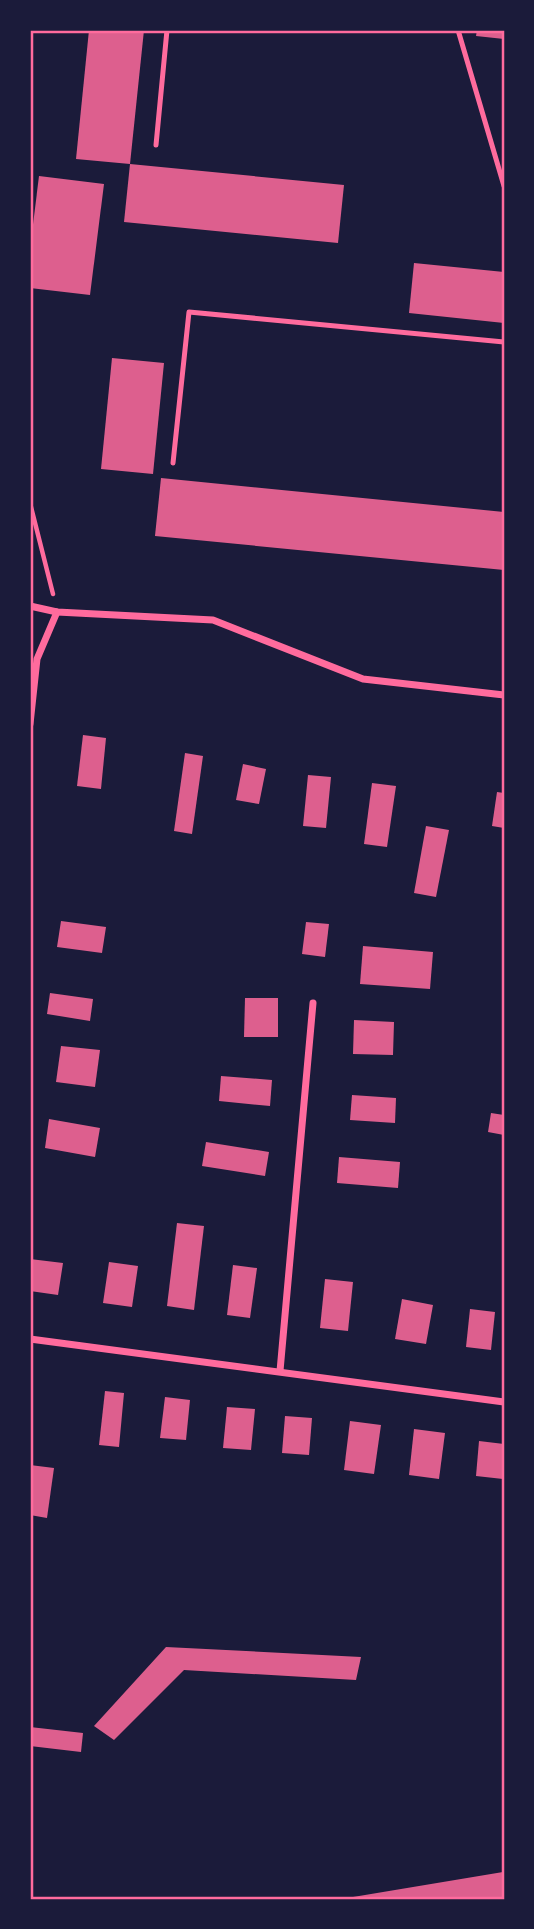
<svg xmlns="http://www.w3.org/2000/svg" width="534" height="1929" font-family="'Nunito Sans',sans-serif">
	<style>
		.building { fill: #dd5f8e }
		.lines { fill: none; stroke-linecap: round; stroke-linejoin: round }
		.path { stroke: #ff6b9d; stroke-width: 4.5 }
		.service { stroke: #ff6b9d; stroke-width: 5 }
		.minor { stroke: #ff6b9d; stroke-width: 7 }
		.neatline { fill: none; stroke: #ff6b9d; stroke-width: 2.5 }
	</style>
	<rect width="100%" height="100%" fill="#1b1b3a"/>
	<g class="building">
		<polygon points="89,30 144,30 130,164 76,159"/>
		<polygon points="477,30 504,30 504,39 476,36"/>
		<polygon points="130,164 344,185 338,243 124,222"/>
		<polygon points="39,176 104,184 90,295 30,288 30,249"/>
		<polygon points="414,263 504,272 504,323 409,313"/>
		<polygon points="112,358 164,363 153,474 101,469"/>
		<polygon points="161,478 504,512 504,570 155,536"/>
		<polygon points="83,735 106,738 101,789 77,786"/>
		<polygon points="185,753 203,756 192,834 174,831"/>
		<polygon points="243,764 266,769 259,804 236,800"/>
		<polygon points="308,775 331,777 326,828 303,826"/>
		<polygon points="372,783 396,786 387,847 364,844"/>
		<polygon points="497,792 504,793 504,828 492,826"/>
		<polygon points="426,826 449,830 436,897 414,893"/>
		<polygon points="61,921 106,927 102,953 57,947"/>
		<polygon points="306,922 329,924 325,957 302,954"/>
		<polygon points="363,946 433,952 430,989 360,984"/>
		<polygon points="50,993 93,999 90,1021 47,1014"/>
		<polygon points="245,998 278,998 278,1037 244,1037"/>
		<polygon points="354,1020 394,1022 393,1055 353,1054"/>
		<polygon points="61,1046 100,1050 95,1087 56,1082"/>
		<polygon points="221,1076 272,1080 270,1106 219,1101"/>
		<polygon points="352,1095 396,1098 395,1123 350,1120"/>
		<polygon points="491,1113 504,1115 504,1135 488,1132"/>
		<polygon points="49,1119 100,1128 95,1157 45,1148"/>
		<polygon points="206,1142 269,1152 265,1176 202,1166"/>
		<polygon points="339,1157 400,1162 398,1188 337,1183"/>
		<polygon points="177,1223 204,1226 194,1310 167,1306"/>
		<polygon points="30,1259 63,1263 58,1295 30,1291"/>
		<polygon points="109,1262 138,1266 132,1307 103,1303"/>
		<polygon points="233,1265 257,1268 250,1318 227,1315"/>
		<polygon points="325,1279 353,1282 348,1331 320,1328"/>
		<polygon points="402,1299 433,1305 426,1344 395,1339"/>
		<polygon points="470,1309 495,1312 491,1350 466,1347"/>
		<polygon points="105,1391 124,1393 119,1447 99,1445"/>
		<polygon points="165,1397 190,1400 186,1440 160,1438"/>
		<polygon points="227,1407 255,1409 251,1450 223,1448"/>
		<polygon points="285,1416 312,1418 309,1455 282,1453"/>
		<polygon points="350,1421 381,1425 374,1474 344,1470"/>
		<polygon points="414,1429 445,1433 439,1479 409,1475"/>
		<polygon points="479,1441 504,1444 503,1479 476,1476"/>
		<polygon points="30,1465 54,1468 47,1518 30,1515"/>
		<polygon points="166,1647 361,1657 356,1680 184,1670 114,1740 94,1726"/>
		<polygon points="30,1727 83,1733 81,1752 30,1746"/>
		<polygon points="503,1872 504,1899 347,1899 347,1898"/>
	</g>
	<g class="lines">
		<polyline class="path" points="30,503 53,594"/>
		<g class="service">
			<polyline points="458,30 504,186"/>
			<polyline points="156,145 167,30"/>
			<polyline points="173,463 189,312 504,342"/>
		</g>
		<g class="minor">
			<polyline points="30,606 57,612 213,620 363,679 504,695"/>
			<polyline points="30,724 37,659 57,612"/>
			<polyline points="30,1339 504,1402"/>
			<polyline points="280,1371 313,1003"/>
		</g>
	</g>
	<rect width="534" height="1929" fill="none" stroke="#1b1b3a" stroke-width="63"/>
	<rect x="32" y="32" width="471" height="1866" class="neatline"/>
</svg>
